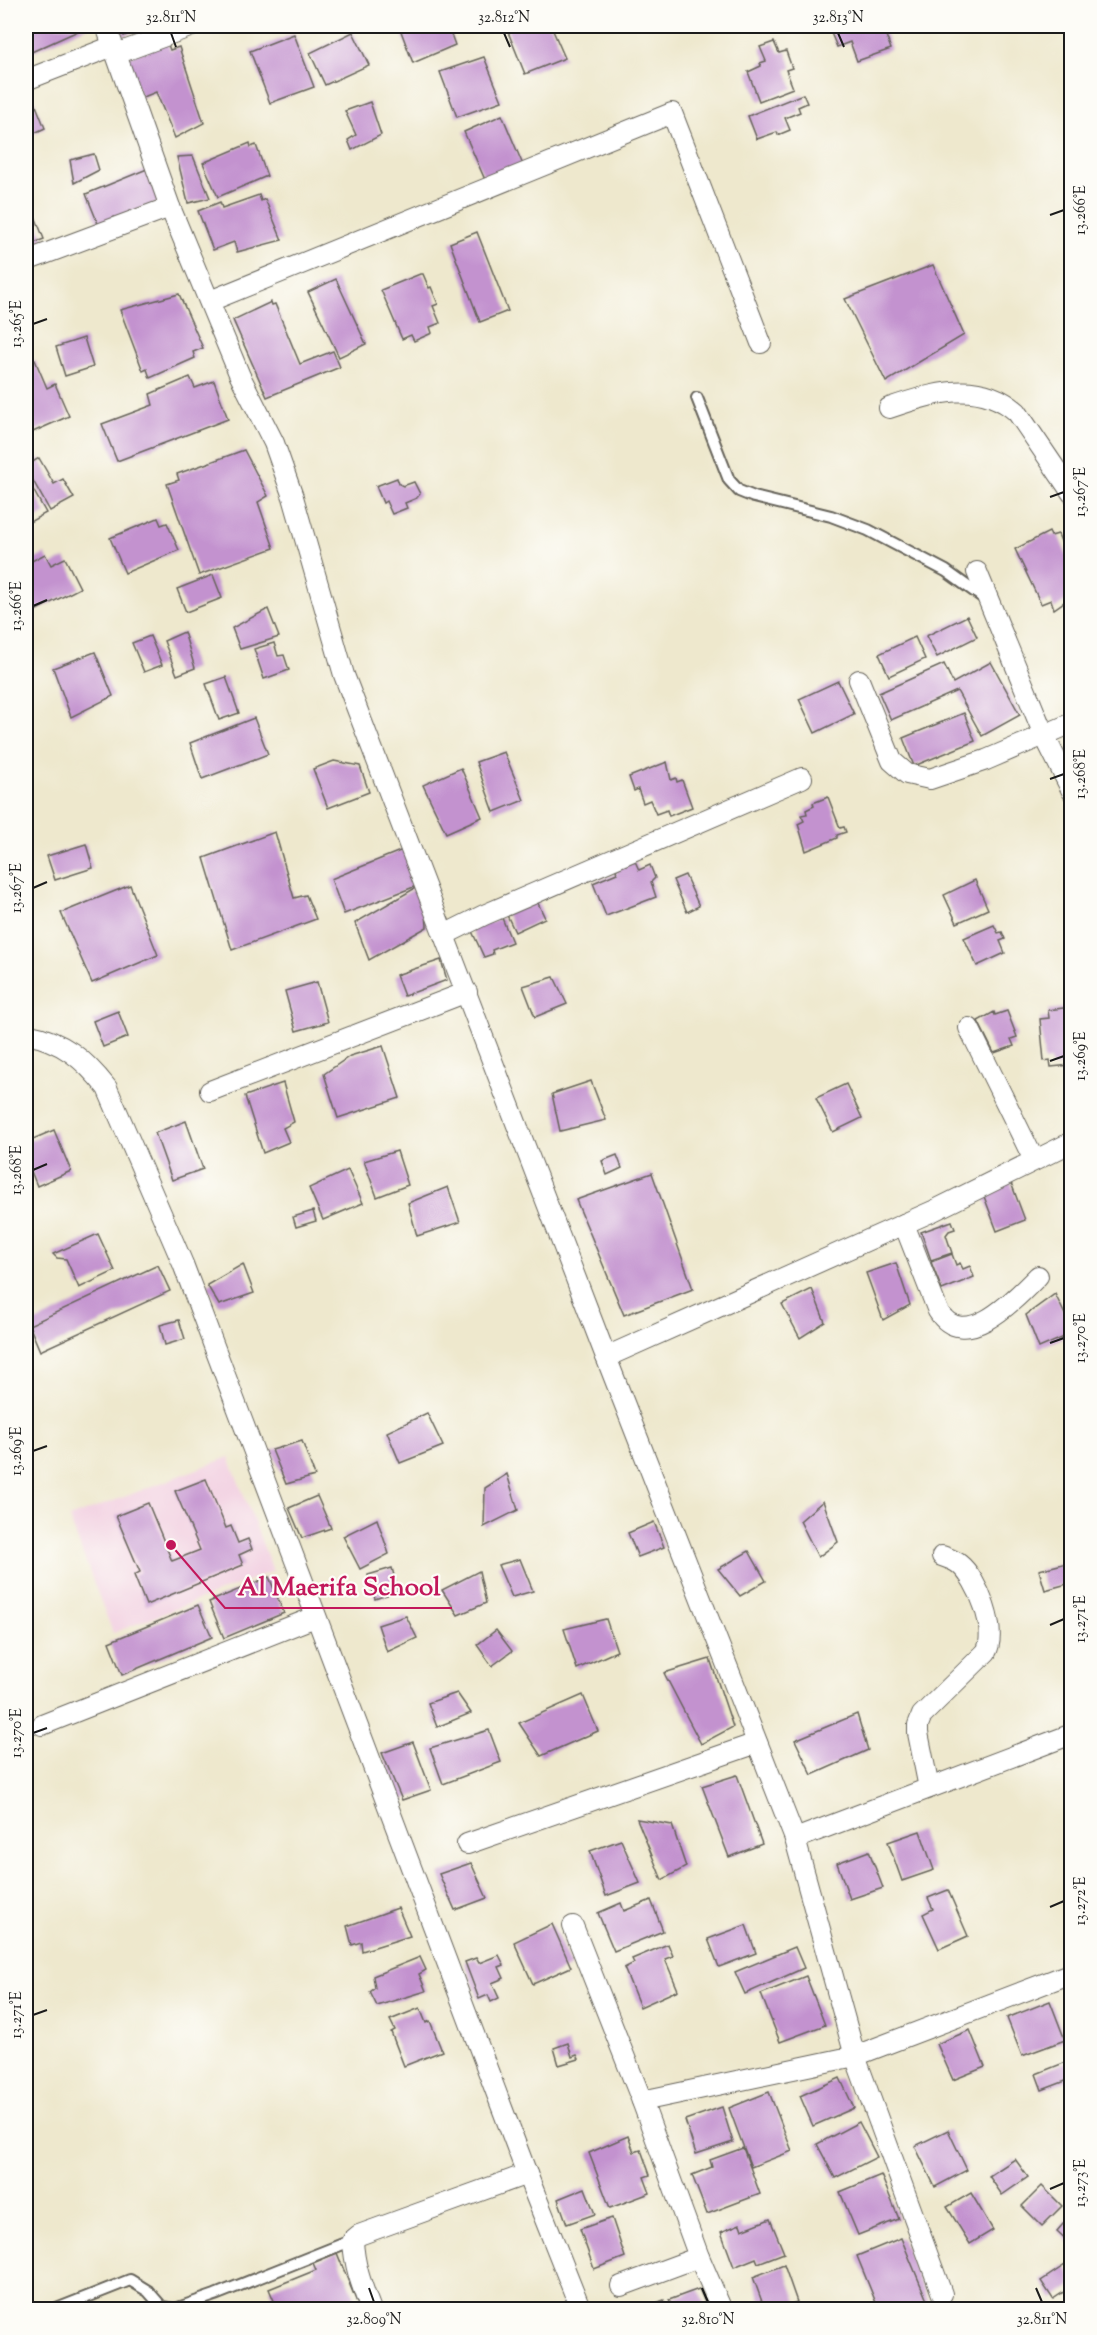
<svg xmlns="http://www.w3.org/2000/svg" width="1097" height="2335" font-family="'Sorts Mill Goudy',serif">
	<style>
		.built { fill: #f2cfe1 }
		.building { fill: #c392cf }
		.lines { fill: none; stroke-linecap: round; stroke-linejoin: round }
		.lane-casing { stroke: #66635a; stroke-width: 14 }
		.street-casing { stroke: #66635a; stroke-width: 22 }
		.lane { stroke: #fff; stroke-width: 10 }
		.street { stroke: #fff; stroke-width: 20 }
		.ticks { fill: none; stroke: #1c1c1c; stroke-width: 2 }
		.leader { fill: none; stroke: #c2185b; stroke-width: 2 }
		.callout-dot { fill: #c2185b; stroke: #fdfcf7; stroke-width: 2 }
		.callout-label { font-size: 26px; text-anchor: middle; font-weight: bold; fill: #c2185b; stroke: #fdfcf7; stroke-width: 4.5; stroke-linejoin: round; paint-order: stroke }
		.neatline { fill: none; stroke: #1c1c1c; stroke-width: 2 }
		.ticks-label { font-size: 15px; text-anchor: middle; fill: #1c1c1c }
	</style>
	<rect width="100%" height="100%" fill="#fdfcf7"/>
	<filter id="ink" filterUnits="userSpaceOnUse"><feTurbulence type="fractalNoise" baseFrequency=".0167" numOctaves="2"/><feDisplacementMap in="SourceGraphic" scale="12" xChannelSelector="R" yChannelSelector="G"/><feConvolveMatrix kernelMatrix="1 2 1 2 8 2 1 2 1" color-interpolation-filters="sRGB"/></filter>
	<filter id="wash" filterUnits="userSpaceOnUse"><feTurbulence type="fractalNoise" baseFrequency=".008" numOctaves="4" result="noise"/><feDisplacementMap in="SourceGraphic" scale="24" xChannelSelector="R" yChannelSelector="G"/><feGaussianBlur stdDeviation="1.35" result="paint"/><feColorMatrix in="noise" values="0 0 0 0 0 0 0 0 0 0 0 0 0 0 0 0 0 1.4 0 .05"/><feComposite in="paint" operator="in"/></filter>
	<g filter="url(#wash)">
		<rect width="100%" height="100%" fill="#eee8cd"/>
		<polygon class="built" points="229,1457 273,1571 113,1633 69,1518"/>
		<g id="blocks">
			<g class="building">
				<polygon points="34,26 89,26 27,54 26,29"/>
				<polygon points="119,26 147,26 124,36"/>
				<polygon points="399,26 448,26 455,45 413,63"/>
				<polygon points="509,26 551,26 565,58 525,74 506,27"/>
				<polygon points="843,26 888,26 889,29 884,30 891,49 857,61 850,42 837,47 831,33 844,28"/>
				<polygon points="353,32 369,65 325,85 310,53"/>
				<polygon points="294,34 314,87 270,103 250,51"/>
				<polygon points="167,42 170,50 179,47 204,123 175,138 156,92 141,98 126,58"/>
				<polygon points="774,42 779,53 786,51 792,68 786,70 793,88 759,101 748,72 761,66 760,63 766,61 760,47"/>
				<polygon points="484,57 502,101 457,117 440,72"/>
				<polygon points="31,93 45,128 26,137 26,95"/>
				<polygon points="803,94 807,103 798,107 800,112 785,118 790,130 778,135 777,132 757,139 748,116"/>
				<polygon points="370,102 381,135 352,150 348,140 356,135 345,111"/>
				<polygon points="502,115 523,165 486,182 464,132"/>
				<polygon points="250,143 251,147 256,145 267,176 218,197 203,163"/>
				<polygon points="94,154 99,170 74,183 70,160"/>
				<polygon points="193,156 210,198 188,203 177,157"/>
				<polygon points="147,169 160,202 99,226 86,194"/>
				<polygon points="259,195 261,201 265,199 282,240 237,252 234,242 213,250 198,211 220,202 222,208"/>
				<polygon points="31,206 44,239 26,246 26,208"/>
				<polygon points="477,232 508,311 480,322 450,243"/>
				<polygon points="933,265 964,335 886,382 845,299"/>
				<polygon points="420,274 423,274 429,288 431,287 438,304 433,306 440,323 430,327 432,333 414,341 411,335 402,339 381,290"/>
				<polygon points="336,279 366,344 339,357 308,292"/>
				<polygon points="179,294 203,348 193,352 195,358 150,378 147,369 143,371 120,310"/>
				<polygon points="271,302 272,305 275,304 300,364 333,351 340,367 267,397 233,320"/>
				<polygon points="84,338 93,367 65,376 56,347"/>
				<polygon points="35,360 47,388 55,384 69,416 26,435 26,364"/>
				<polygon points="190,377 195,388 214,381 228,419 117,461 102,424 153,405 150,394"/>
				<polygon points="244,450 268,496 258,502 274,548 199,575 167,484 179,480 177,474"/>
				<polygon points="39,458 54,484 63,479 74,498 50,511 26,468 26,466"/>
				<polygon points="26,477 46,513 26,524"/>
				<polygon points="397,478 399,484 403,486 414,482 420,494 417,498 405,503 407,508 392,514 386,501 383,503 376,486"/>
				<polygon points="158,518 161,525 167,523 179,550 125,573 110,538"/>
				<polygon points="1049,532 1051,536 1058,534 1071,566 1071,597 1054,609 1051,600 1041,604 1015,549"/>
				<polygon points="45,554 51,565 65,558 80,588 35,611 26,593 26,564"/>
				<polygon points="213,575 222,598 186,612 177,589"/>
				<polygon points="268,609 279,637 240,649 232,628"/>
				<polygon points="967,616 977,637 937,657 926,636"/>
				<polygon points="184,632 195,668 177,675 164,641"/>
				<polygon points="150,636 162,665 144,672 132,643"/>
				<polygon points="915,637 925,659 889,676 879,654"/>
				<polygon points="274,643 278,656 284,655 289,670 264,679 254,649"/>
				<polygon points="95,652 113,696 71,717 53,668"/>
				<polygon points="991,662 1020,715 982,736 957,691 891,720 879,693 944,664 953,683"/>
				<polygon points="226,677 239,713 219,720 206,684"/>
				<polygon points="838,681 854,714 815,733 799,699"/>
				<polygon points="964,713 975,741 914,766 903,738"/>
				<polygon points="254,718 268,754 202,779 190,743"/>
				<polygon points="504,752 524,800 494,812 476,762"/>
				<polygon points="334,761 360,766 369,792 328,808 313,769"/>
				<polygon points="667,762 671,780 676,778 677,782 682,780 692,807 669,816 667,810 656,814 650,800 643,803 638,789 634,791 629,777"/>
				<polygon points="461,768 482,817 446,833 423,785"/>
				<polygon points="828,797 840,828 844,827 846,832 837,835 837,838 806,851 798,824 804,821 801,815 807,814 806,810 814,806 813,803"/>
				<polygon points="275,832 294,898 306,895 316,919 232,950 204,858"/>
				<polygon points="86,844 93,868 55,880 47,856"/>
				<polygon points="410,847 424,883 427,927 369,960 355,923 424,883 344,914 331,879"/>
				<polygon points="635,861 639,870 650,865 655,878 651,882 656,897 606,916 593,883 617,873 616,870 618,868"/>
				<polygon points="685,875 699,906 687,912 673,880"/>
				<polygon points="975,880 988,909 957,923 944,895"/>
				<polygon points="130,885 158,955 92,983 61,913"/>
				<polygon points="536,899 545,918 515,932 506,913"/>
				<polygon points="502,918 512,942 492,950 493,954 484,957 470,927 489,919 490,923"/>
				<polygon points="994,925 998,933 1002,932 1005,939 1000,941 1005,953 977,966 964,938"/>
				<polygon points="441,960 447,980 404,996 396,975"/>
				<polygon points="554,977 567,1004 535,1017 523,986"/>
				<polygon points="317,982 328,1022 296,1031 285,991"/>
				<polygon points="1071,1007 1071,1065 1051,1067 1050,1060 1044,1061 1040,1019 1049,1018 1048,1010"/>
				<polygon points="118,1011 128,1037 103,1047 93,1021"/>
				<polygon points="1007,1011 1017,1037 1011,1039 1014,1046 994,1053 978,1021 994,1012 995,1015"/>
				<polygon points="383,1046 400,1098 338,1118 324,1074 350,1056"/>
				<polygon points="591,1081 606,1120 560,1131 552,1094"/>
				<polygon points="283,1083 294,1122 283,1128 289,1142 263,1153 245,1096"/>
				<polygon points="846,1084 862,1118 833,1132 816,1098"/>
				<polygon points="186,1121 203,1169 172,1180 155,1133"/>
				<polygon points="54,1130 71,1171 37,1186 26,1159 26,1142"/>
				<polygon points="397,1151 408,1185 377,1197 364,1161"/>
				<polygon points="617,1155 622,1168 607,1175 602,1161"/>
				<polygon points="348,1170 363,1203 323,1220 309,1188"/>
				<polygon points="652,1173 693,1289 624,1315 576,1200"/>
				<polygon points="1010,1180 1025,1220 997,1231 982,1191"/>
				<polygon points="448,1187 460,1222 417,1236 408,1203"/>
				<polygon points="313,1211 316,1221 296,1227 293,1217"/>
				<polygon points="952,1221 955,1229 949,1231 946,1235 952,1253 931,1260 921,1232"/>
				<polygon points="98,1234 115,1271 79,1288 66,1259 57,1258 53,1254"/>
				<polygon points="952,1254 956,1265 960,1263 963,1269 970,1266 974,1277 942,1290 931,1262"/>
				<polygon points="896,1263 910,1305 883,1320 866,1273"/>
				<polygon points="243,1264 254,1293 219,1305 207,1285"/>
				<polygon points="158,1265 170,1291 40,1351 29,1325"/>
				<polygon points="812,1289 825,1322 800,1338 782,1304"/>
				<polygon points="1055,1294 1071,1327 1071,1334 1039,1348 1026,1315"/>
				<polygon points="179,1320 185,1339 165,1345 160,1325"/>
				<polygon points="427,1413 443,1446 400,1463 387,1432"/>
				<polygon points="302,1441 315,1476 286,1484 272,1450"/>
				<polygon points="507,1474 518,1510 484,1527 485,1488"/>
				<polygon points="206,1479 226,1528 231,1526 238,1543 248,1539 252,1549 239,1555 243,1565 146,1605 134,1575 140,1572 116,1516 148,1503 172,1561 200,1550 175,1491"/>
				<polygon points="317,1496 331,1528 302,1538 289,1508"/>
				<polygon points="823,1501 838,1542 818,1557 800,1521"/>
				<polygon points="377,1519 389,1554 360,1569 343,1536"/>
				<polygon points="654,1522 664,1547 638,1557 628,1533"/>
				<polygon points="749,1551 766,1581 740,1596 718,1569"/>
				<polygon points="520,1559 533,1591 512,1597 498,1565"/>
				<polygon points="1067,1563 1071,1583 1045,1590 1039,1570"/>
				<polygon points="392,1568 398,1591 375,1599 368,1575"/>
				<polygon points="479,1571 486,1603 458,1615 442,1590"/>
				<polygon points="269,1577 284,1613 224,1638 209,1602"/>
				<polygon points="198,1605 212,1637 122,1675 109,1642"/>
				<polygon points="406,1616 417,1638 387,1652 378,1625"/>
				<polygon points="606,1619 617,1651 577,1669 564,1629"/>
				<polygon points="496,1630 512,1651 492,1666 477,1645"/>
				<polygon points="710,1659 733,1727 701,1744 664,1673"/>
				<polygon points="457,1693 471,1713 437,1727 428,1703"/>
				<polygon points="583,1695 598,1731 541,1756 519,1723"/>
				<polygon points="857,1714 868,1750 812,1775 795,1740"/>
				<polygon points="489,1730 501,1762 443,1784 430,1748"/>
				<polygon points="413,1742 431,1790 402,1800 382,1753"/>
				<polygon points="737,1775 762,1844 729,1857 702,1786"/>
				<polygon points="637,1819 672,1825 686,1867 662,1880"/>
				<polygon points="920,1831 934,1870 902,1881 888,1842"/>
				<polygon points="621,1840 640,1883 606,1896 590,1851"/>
				<polygon points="869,1851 883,1888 850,1899 837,1863"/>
				<polygon points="471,1863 487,1898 455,1910 439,1874"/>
				<polygon points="948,1890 968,1936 939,1949 923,1914 933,1909 928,1898"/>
				<polygon points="651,1900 663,1931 614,1951 598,1913 621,1903 624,1911"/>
				<polygon points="398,1908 410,1936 362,1951 361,1942 352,1945 347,1926"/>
				<polygon points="552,1924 571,1967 533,1984 514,1942"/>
				<polygon points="746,1925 756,1953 719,1967 708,1939"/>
				<polygon points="668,1944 673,1956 665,1959 678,1990 640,2007 624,1968 634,1963 632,1959"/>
				<polygon points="795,1947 804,1968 745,1994 735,1972"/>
				<polygon points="499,1955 504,1965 499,1967 504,1978 492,1983 499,1998 491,2002 488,1995 479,1999 465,1962 476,1958 479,1963"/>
				<polygon points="420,1957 426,1970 419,1974 426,1991 377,2006 370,1992 375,1988 373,1976"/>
				<polygon points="806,1976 825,2025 780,2042 761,1994"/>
				<polygon points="1050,2001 1065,2040 1022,2056 1007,2018"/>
				<polygon points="420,2008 426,2023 430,2021 442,2051 404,2066 391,2032 395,2030 390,2020"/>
				<polygon points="970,2030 985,2067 953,2080 937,2044"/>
				<polygon points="568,2043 572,2057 577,2055 579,2059 559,2065 554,2048"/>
				<polygon points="1071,2060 1071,2079 1042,2090 1036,2074"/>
				<polygon points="840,2078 854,2108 813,2126 800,2096"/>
				<polygon points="769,2092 792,2151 751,2167 729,2108"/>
				<polygon points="722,2107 733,2142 696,2154 685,2120"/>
				<polygon points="859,2122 877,2157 835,2178 817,2144"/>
				<polygon points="948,2130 967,2170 935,2187 915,2146"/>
				<polygon points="628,2136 634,2152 641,2150 650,2175 644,2177 650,2193 610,2208 589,2153"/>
				<polygon points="743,2148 760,2194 707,2214 692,2175 712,2167 710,2160"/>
				<polygon points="1015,2159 1028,2177 1002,2195 989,2176"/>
				<polygon points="881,2175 899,2219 858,2235 840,2192"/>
				<polygon points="1042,2186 1062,2206 1042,2226 1022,2206"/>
				<polygon points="585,2188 595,2214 567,2224 558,2199"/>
				<polygon points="971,2193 993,2230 970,2244 947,2207"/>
				<polygon points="1069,2217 1071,2219 1071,2244 1057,2231"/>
				<polygon points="612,2218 625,2257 594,2269 580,2229"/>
				<polygon points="770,2219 784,2253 758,2263 756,2258 734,2267 721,2232 740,2224 742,2230"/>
				<polygon points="901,2238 931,2310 879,2310 857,2256"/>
				<polygon points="337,2253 360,2310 278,2310 269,2289 316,2270 313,2263"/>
				<polygon points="784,2265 797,2302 775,2310 765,2310 753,2277"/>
				<polygon points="1065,2265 1071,2275 1071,2287 1053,2299 1041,2281"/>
				<polygon points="699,2289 708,2310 673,2310 669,2300"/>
				<polygon points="664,2300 668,2309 640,2309"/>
			</g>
		</g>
	</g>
	<g filter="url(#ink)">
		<use href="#blocks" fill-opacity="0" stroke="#66635a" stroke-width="1.5"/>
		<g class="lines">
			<g class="lane-casing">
				<g id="lane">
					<polyline points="697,398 729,480 739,491 754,497 831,516 868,530 946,571 985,599"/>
					<polyline points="54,2310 130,2280 148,2291 162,2307 175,2309 215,2295 353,2240"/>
				</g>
			</g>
			<g class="street-casing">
				<g id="street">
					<polyline points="106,26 170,207 240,376 274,443 293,497 344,675 606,1357 795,1839 855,2056 942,2294"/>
					<polyline points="116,54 192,26"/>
					<polyline points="26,80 113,46"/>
					<polyline points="26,261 170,207"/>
					<polyline points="210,301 672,113 761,343"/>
					<path d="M889 408C933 393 979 378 1017 412L1072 493"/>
					<polyline points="977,572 1044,735 1072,791"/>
					<polyline points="859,680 892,761 907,774 930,779 986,760 1072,723"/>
					<polyline points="444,935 484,915 802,778"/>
					<polyline points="969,1028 1034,1160"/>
					<path d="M26 1034C63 1041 84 1059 107 1088L183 1264 527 2174 581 2310"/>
					<polyline points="210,1091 467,992"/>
					<path d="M904 1224 938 1311C965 1354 1016 1298 1038 1276"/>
					<polyline points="606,1357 933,1211 1072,1142"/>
					<polyline points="42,1725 315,1617"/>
					<path d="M929 1788 918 1733V1725L922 1715 986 1652C998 1631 978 1579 959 1564 954 1560 948 1558 942 1556"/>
					<polyline points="795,1839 1072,1734"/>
					<polyline points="467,1844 757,1743"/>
					<polyline points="573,1926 642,2101 699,2257 621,2286"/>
					<polyline points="642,2101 855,2056 1064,1976"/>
					<polyline points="699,2257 722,2310"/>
					<path d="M371 2310C362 2286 354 2266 353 2240L359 2235 527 2174"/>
				</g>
			</g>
			<use href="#lane" class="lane"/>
			<use href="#street" class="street"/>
		</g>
	</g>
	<path class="ticks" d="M171 33 176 47M504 33 510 47M838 33 844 47M1050 215 1064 210M33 324 47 319M1050 497 1064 492M33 606 47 600M1050 779 1064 774M33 888 47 882M1050 1061 1064 1056M33 1170 47 1164M1050 1343 1064 1338M33 1451 47 1446M1050 1625 1064 1619M33 1733 47 1728M1050 1907 1064 1901M33 2015 47 2010M1050 2189 1064 2183M369 2288 374 2302M702 2288 708 2302M1036 2288 1042 2302"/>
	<path class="leader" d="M171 1545L225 1608H452"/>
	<circle class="callout-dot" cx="171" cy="1545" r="6"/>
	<g class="callout-label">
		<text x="339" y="1595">Al Maerifa School</text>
	</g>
	<rect width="1097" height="2335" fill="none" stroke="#fdfcf7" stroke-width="66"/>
	<rect x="33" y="33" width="1031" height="2269" class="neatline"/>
	<g class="ticks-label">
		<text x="171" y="22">32.811°N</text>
		<text x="504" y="22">32.812°N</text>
		<text x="838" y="22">32.813°N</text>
		<text transform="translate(1080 210) rotate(-90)" y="5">13.266°E</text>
		<text transform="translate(16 324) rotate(-90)" y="5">13.265°E</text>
		<text transform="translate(1080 492) rotate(-90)" y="5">13.267°E</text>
		<text transform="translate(16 606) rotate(-90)" y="5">13.266°E</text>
		<text transform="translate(1080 774) rotate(-90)" y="5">13.268°E</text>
		<text transform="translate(16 888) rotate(-90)" y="5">13.267°E</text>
		<text transform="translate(1080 1056) rotate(-90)" y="5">13.269°E</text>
		<text transform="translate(16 1170) rotate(-90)" y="5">13.268°E</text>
		<text transform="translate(1080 1338) rotate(-90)" y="5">13.270°E</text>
		<text transform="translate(16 1451) rotate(-90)" y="5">13.269°E</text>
		<text transform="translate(1080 1619) rotate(-90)" y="5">13.271°E</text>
		<text transform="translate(16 1733) rotate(-90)" y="5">13.270°E</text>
		<text transform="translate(1080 1901) rotate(-90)" y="5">13.272°E</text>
		<text transform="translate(16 2015) rotate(-90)" y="5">13.271°E</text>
		<text transform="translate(1080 2183) rotate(-90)" y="5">13.273°E</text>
		<text x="374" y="2324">32.809°N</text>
		<text x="708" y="2324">32.810°N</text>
		<text x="1042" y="2324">32.811°N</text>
	</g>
</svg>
